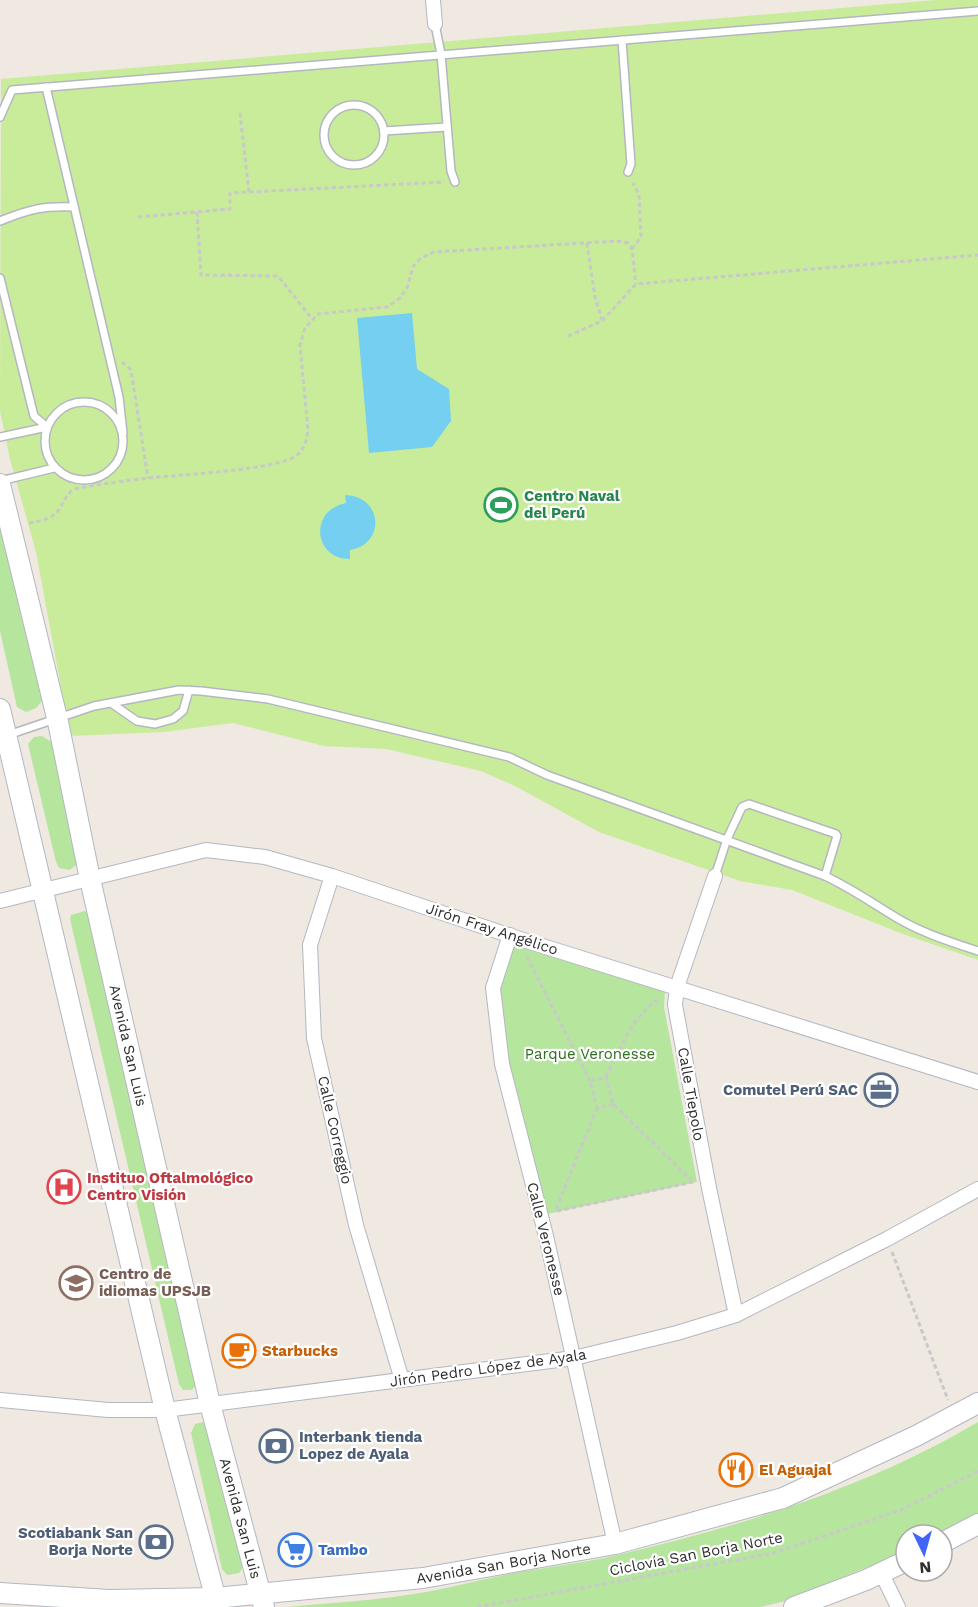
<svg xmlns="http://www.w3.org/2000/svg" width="978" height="1607" font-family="'Work Sans',sans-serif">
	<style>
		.green { fill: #b6e59e }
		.pitch { fill: #c9ec9a }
		.water { fill: #75cff0 }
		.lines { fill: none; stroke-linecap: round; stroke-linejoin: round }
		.service-casing { stroke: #b4b7c1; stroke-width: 10 }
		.minor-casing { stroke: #b4b7c1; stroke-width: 16 }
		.secondary-casing { stroke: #b4b7c1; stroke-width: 22 }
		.path { stroke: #c9c9c9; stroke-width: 3; stroke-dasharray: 4.5 3; stroke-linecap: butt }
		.service { stroke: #fff; stroke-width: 7 }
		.minor { stroke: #fff; stroke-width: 14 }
		.secondary { stroke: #fff; stroke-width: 20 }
		.labels { text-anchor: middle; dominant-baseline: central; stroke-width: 4.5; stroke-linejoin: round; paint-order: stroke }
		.leisure-label { font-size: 15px; font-weight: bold; fill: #27864d; stroke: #fff; text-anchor: start }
		.street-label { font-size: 15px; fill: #2e2e2e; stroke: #fff }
		.park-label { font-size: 15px; fill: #2c6e1b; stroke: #fff }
		.service-label { font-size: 15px; font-weight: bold; fill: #4e5e75; stroke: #fff; text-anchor: end }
		.health-label { font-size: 15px; font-weight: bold; fill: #be3a42; stroke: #fff; text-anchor: start }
		.education-label { font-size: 15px; font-weight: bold; fill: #785e54; stroke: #fff; text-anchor: start }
		.food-label { font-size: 15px; font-weight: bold; fill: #c56008; stroke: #fff; text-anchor: start }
		.shop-label { font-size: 15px; font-weight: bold; fill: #366cbe; stroke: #fff; text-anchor: start }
	</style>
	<rect width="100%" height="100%" fill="#efe9e1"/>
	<g class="green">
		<polygon points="0,519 43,700 36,708 26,712 17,707 0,631"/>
		<polygon points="42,736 53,743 79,858 76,865 70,870 59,868 56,862 28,744 34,737"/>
		<polygon points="85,911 90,915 198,1383 192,1390 183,1390 179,1384 70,919 71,915"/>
		<polygon points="513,945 665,992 664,1007 697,1182 542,1215 508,1063 500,989"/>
		<polygon points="203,1422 212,1433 244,1566 239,1573 227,1575 222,1569 191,1433 195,1424"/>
		<path d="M978 1422V1513L936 1535H906V1551L785 1601 761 1607H286C333 1603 380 1600 426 1592 457 1586 488 1578 519 1572 550 1567 582 1563 613 1556 738 1527 867 1488 978 1422Z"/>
	</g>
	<polygon class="pitch" points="936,0 978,0 978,960 903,934 792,890 740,881 599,832 515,786 481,771 386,749 324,746 233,723 163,732 70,736 36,552 10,459 0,411 1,79"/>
	<g class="water">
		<polygon points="412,313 417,369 449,389 451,421 432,447 369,453 357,318"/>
		<path d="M345 495C383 496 386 544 350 550V559C313 559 309 510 346 503Z"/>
	</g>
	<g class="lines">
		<g class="service-casing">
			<g id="service">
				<polyline points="435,24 441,54 451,171 455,182"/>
				<polyline points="622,40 631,164 628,172"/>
				<polyline points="46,87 119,397 123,433"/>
				<circle cx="354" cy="135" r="30"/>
				<polyline points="0,117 12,90 978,11"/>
				<polyline points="384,131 447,127"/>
				<path d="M0 221C30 209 42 206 74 207"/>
				<polyline points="0,278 34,416 47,427"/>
				<circle cx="84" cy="441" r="39"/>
				<polyline points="0,437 47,427"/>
				<polyline points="0,481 54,468"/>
				<polyline points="111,703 137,721 155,724 173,719 183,711 189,690"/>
				<path d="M8 735 94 706 179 690 201 691 268 699 509 757 547 775 825 876C851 888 872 903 897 918 922 933 951 942 978 951"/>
				<polyline points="715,876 727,839 742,807 749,804 836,834 837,836 825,876"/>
			</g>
		</g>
		<g class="minor-casing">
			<g id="minor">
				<polyline points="433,0 435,24"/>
				<polyline points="332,876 310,945 314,1038 356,1225 402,1380"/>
				<polyline points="715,876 677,987 675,1005 709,1188 736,1315"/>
				<polyline points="0,901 206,850 265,857 332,876 517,938 978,1082"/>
				<polyline points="510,935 493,988 502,1064 546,1236 615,1544"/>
				<polyline points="0,1400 108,1410 165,1410 574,1358 677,1333 736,1315 887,1239 978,1189"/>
				<polyline points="881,1572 898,1607"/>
			</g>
		</g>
		<g class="secondary-casing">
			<g id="secondary">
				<path id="s1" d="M0 484 58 722 90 879 210 1404 264 1607"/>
				<polyline points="0,709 165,1410 218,1607"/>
				<polyline points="942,1543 978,1524"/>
				<path id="s2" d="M0 1593 109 1600 215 1598 423 1578 615 1544 783 1498 916 1436 978 1403"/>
				<polyline points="794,1607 866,1580 906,1561"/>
			</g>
		</g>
		<g class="path">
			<polyline points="240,113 249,192"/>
			<polyline points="197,212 201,275 278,276 312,319"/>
			<polyline points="138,217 230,209 230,193 444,182"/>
			<polyline points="587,243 595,297 602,320"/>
			<polyline points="632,249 641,237 639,195 633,183"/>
			<polyline points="568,336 602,321 636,284 978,255"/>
			<polyline points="122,362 131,370 148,478"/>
			<path d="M29 523C40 521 54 519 60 508 65 500 66 495 74 489 99 484 123 481 148 478 176 475 280 470 297 455 305 448 307 439 308 430L300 345 305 328 318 314 387 307 400 298 407 288 413 267 421 258 434 252 617 241 628 243 632 249 636 284"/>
			<polyline points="527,957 590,1081"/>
			<path d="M606 1077C619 1049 631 1021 655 1001L662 1002"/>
			<polyline points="613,1104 597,1108 590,1081 606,1077 613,1104 691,1180"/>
			<polyline points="556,1209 597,1108"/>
			<polyline points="557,1211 693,1182"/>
			<polyline points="892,1252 948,1400"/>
			<polyline points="477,1607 774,1553 901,1510 978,1471"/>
		</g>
		<use href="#service" class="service"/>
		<use href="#minor" class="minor"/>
		<use href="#secondary" class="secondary"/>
	</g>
	<defs>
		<g id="stadium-ring" transform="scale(1.725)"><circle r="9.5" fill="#fff" stroke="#2e9e5b" stroke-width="1.5"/><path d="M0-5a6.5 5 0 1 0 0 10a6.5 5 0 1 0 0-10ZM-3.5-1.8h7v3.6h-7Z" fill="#2e9e5b"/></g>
		<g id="office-ring" transform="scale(1.725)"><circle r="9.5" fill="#fff" stroke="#5c6f8a" stroke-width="1.5"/><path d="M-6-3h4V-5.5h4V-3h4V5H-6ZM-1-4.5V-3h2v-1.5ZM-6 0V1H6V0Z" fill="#5c6f8a"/></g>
		<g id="hospital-ring" transform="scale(1.725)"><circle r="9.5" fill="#fff" stroke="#e0444e" stroke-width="1.5"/><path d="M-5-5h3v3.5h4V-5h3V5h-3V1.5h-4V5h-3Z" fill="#e0444e"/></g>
		<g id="school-ring" transform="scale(1.725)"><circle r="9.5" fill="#fff" stroke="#8d6e63" stroke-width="1.5"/><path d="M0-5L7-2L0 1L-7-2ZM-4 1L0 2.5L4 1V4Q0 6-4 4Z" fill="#8d6e63"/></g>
		<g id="cafe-ring" transform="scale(1.725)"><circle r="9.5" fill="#fff" stroke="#e8710a" stroke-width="1.5"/><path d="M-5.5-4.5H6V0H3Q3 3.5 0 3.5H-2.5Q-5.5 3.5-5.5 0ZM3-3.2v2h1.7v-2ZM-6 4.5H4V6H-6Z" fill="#e8710a"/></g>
		<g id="bank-ring" transform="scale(1.725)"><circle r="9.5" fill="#fff" stroke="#5c6f8a" stroke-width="1.5"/><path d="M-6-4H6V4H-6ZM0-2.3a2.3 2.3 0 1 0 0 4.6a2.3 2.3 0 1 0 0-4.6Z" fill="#5c6f8a"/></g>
		<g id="restaurant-ring" transform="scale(1.725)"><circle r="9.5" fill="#fff" stroke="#e8710a" stroke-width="1.5"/><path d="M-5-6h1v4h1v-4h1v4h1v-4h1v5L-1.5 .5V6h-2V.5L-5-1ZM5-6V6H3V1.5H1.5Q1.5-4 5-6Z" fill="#e8710a"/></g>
		<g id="supermarket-ring" transform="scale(1.725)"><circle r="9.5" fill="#fff" stroke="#3f7fe0" stroke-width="1.5"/><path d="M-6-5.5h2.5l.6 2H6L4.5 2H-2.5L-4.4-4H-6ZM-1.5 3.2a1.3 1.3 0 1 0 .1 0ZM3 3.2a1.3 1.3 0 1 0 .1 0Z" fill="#3f7fe0"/></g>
	</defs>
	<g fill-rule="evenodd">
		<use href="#stadium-ring" x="501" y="505"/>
		<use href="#office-ring" x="881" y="1090"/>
		<use href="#hospital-ring" x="64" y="1187"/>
		<use href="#school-ring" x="76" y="1283"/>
		<use href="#cafe-ring" x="239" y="1351"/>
		<use href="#bank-ring" x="276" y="1446"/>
		<use href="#restaurant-ring" x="736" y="1470"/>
		<use href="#bank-ring" x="156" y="1542"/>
		<use href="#supermarket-ring" x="295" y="1550"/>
	</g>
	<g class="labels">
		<g class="leisure-label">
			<text x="524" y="496">Centro Naval<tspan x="524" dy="17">del Perú</tspan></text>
		</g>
		<g class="street-label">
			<text transform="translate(492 929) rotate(18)">Jirón Fray Angélico</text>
			<text stroke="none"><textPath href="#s1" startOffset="576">Avenida San Luis</textPath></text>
			<text transform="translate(691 1094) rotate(80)">Calle Tiepolo</text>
			<text transform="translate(335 1130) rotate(77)">Calle Correggio</text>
			<text transform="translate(546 1239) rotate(76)">Calle Veronesse</text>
			<text transform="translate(488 1368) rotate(-8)">Jirón Pedro López de Ayala</text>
			<text stroke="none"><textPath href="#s1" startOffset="1062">Avenida San Luis</textPath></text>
			<text transform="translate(696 1554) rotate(-11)">Ciclovía San Borja Norte</text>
			<text stroke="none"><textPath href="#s2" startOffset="506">Avenida San Borja Norte</textPath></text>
		</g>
		<g class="park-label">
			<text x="590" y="1054">Parque Veronesse</text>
		</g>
		<g class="service-label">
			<text x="858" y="1090">Comutel Perú SAC</text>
			<text x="299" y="1437" text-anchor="start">Interbank tienda<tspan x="299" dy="17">Lopez de Ayala</tspan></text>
			<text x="133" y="1533">Scotiabank San<tspan x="133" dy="17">Borja Norte</tspan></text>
		</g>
		<g class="health-label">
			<text x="87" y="1178">Instituo Oftalmológico<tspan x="87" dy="17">Centro Visión</tspan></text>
		</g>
		<g class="education-label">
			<text x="99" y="1274">Centro de<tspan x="99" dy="17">idiomas UPSJB</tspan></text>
		</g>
		<g class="food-label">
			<text x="262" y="1351">Starbucks</text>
			<text x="759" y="1470">El Aguajal</text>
		</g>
		<g class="shop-label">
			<text x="318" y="1550">Tambo</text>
		</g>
	</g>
	<g transform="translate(924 1553) rotate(175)"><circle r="28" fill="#ffffff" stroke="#ababab" stroke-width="1.5"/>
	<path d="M0-4.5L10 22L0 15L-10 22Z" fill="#4264fb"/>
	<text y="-9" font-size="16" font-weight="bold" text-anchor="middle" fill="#2e2e2e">N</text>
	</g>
</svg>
